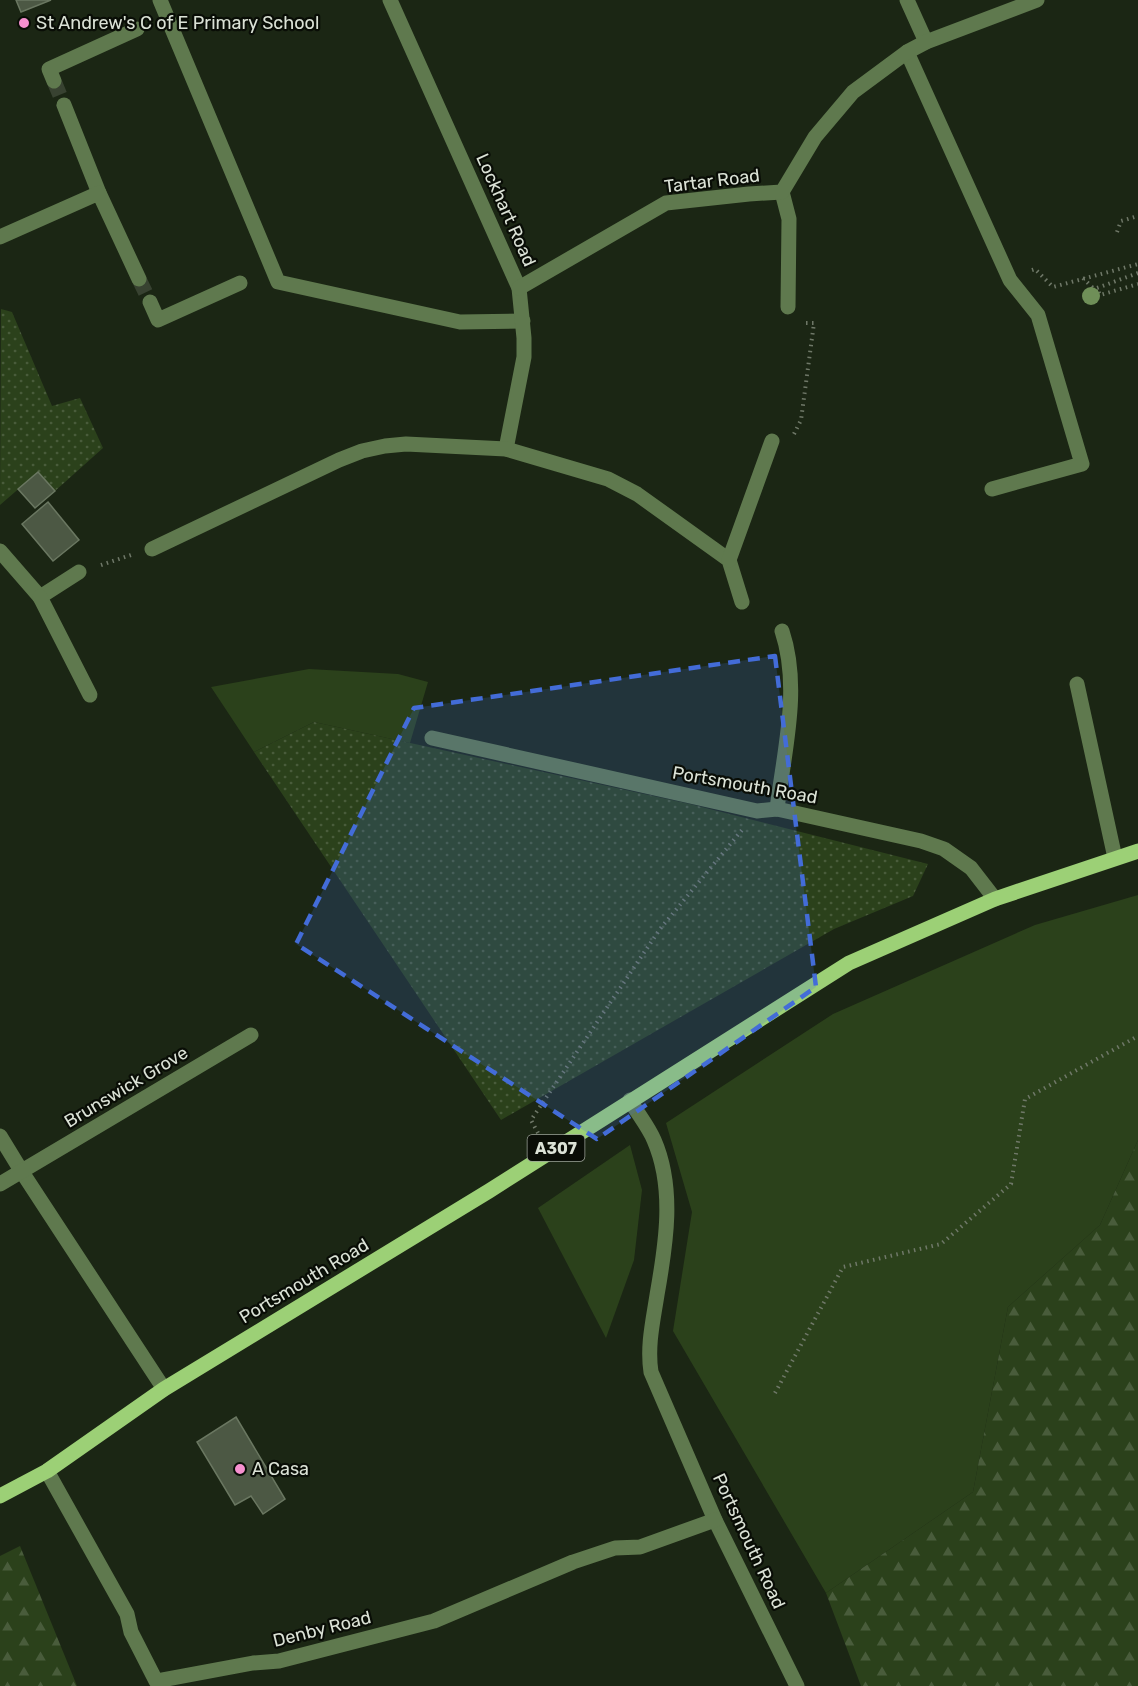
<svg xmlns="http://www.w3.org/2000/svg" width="1138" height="1686" font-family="Rubik,sans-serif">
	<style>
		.green { fill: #2b411b }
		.forest { fill: url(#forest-firs) }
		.park { fill: url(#park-dots) }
		.building { fill: #4c5844; stroke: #6a7761; stroke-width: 1.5 }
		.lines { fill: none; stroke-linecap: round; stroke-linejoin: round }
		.minor-tunnel { stroke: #384231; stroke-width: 15; stroke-dasharray: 15 8; stroke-linecap: butt }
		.path { stroke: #6f7868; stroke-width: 4; stroke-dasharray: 1.5 4.5; stroke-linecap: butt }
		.minor { stroke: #5f794e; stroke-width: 15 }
		.major { stroke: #9cd076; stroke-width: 15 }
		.tree { fill: #6f8f58 }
		.marked { fill: #436cd8; fill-opacity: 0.2; stroke: #436cd8; stroke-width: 4.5; stroke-dasharray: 12 8; stroke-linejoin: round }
		.poi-dot { fill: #f690cf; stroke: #090d06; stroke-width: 2 }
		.labels { text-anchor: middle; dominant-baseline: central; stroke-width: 4.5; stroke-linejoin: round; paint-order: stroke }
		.shield { fill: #090d06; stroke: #9ca298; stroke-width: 1.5 }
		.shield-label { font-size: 16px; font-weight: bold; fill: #dbe2d6 }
		.poi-label { font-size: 18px; fill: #dbe2d6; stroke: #090d06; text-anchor: start }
		.street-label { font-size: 18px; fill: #dbe2d6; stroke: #090d06 }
	</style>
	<defs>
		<pattern id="forest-firs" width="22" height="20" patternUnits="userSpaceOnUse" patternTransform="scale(1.5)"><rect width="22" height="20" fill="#2b411b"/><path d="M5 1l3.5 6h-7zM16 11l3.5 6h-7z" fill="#495c3b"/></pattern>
		<pattern id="park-dots" width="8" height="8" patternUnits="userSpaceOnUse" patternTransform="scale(1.5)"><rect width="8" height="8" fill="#2b411b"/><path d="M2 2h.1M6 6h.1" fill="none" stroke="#495c3b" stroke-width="1.8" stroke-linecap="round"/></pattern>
	</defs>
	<rect width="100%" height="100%" fill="#1b2614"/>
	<g class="green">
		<polygon points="309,669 398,674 428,682 410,743 314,722 254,752 211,687"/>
		<polygon points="1138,895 1138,1140 1100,1225 1008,1307 973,1492 826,1593 673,1331 692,1212 666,1123 833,1014 1035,925"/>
		<polygon points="630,1145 642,1190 634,1260 606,1338 538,1208"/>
	</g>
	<g class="forest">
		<polygon points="1138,1140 1138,1686 861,1686 826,1593 973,1492 1008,1307 1100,1225"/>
		<polygon points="20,1546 77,1686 0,1686 0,1556"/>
	</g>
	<g class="park">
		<polygon points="1,309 12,312 52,406 80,398 103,448 55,491 38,472 0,505"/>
		<polygon points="314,722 690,804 928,864 913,896 834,929 501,1120 254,752"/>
	</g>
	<g class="building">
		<polygon points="16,0 51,0 21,12"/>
		<polygon points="38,472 55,491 35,508 18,489"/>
		<polygon points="48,502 79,540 53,561 22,524"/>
		<polygon points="236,1417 285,1499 263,1514 251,1496 235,1505 197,1442"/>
	</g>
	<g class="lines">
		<g class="minor-tunnel">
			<polyline points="54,81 64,105"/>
			<polyline points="139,279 150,302"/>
		</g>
		<g class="path">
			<polyline points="1117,232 1121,221 1138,216"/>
			<polyline points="1032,270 1035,269 1053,287 1138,264"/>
			<polyline points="1138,273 1097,288 1100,295 1138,284"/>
			<polyline points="1083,278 1097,292"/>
			<polyline points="794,434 801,420 814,323 806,323"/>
			<polyline points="101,565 131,555"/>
			<polyline points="538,1133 531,1120 660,929 742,830"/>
			<polyline points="775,1393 843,1267 941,1244 1011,1184 1025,1099 1138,1036"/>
		</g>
		<g class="minor">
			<polyline points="160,0 278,282 460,322 523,321"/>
			<polyline points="390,0 519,288 524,338 524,357 506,449"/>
			<polyline points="907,0 926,42"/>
			<polyline points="907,52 1010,280 1038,315 1082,464 992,489"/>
			<polyline points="54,81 49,69 137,29"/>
			<polyline points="64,105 99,193"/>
			<polyline points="782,192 789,219 788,307"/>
			<polyline points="0,237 99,193 139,279"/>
			<polyline points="519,288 666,203 749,194 782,192 815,137 853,92 907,52 926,42 1037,0"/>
			<polyline points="150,302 158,320 240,283"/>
			<polyline points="152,549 339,460 362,451 385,446 406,444 506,449 608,479 637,494 729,560 742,602"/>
			<polyline points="0,551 40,597 79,572"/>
			<polyline points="729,560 772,441"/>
			<polyline points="40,597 90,695"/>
			<polyline points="1077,684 1115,858"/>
			<polyline points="432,738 757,811 777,809 921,841 944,849 971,868 995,899"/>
			<path d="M777 809C784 751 801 688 782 631"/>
			<path d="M630 1100C637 1113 648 1126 654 1140 675 1188 666 1244 657 1295 653 1321 647 1346 651 1372L715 1520 797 1686"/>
			<polyline points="0,1136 22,1172 164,1389"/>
			<polyline points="0,1184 251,1035"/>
			<polyline points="47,1471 127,1614 131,1632 156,1681 253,1663 279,1661 434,1621 573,1562 615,1548 640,1547 715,1520"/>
		</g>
		<polyline class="major" points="0,1496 47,1471 164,1389 489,1191 849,963 995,899 1138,851"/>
	</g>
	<circle class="tree" cx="1091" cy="296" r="9"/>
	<path class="marked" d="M775 656 816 987 597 1139 296 944 414 708Z"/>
	<g class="poi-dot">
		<circle cx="24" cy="23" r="6"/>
		<circle cx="240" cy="1469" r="6"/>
	</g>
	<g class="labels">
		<rect class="shield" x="527.5" y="1135" width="57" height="26" rx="4.5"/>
		<g class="shield-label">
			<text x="556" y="1148">A307</text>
		</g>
		<g class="poi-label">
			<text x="36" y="23">St Andrew's C of E Primary School</text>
			<text x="252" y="1469">A Casa</text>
		</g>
		<g class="street-label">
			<text transform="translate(712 181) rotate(-7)">Tartar Road</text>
			<text transform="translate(506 210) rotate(66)">Lockhart Road</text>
			<text transform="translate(745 785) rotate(10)">Portsmouth Road</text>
			<text transform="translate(126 1087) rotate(-31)">Brunswick Grove</text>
			<text transform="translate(304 1281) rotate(-31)">Portsmouth Road</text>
			<text transform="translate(749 1541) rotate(65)">Portsmouth Road</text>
			<text transform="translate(322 1629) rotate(-14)">Denby Road</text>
		</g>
	</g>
</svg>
